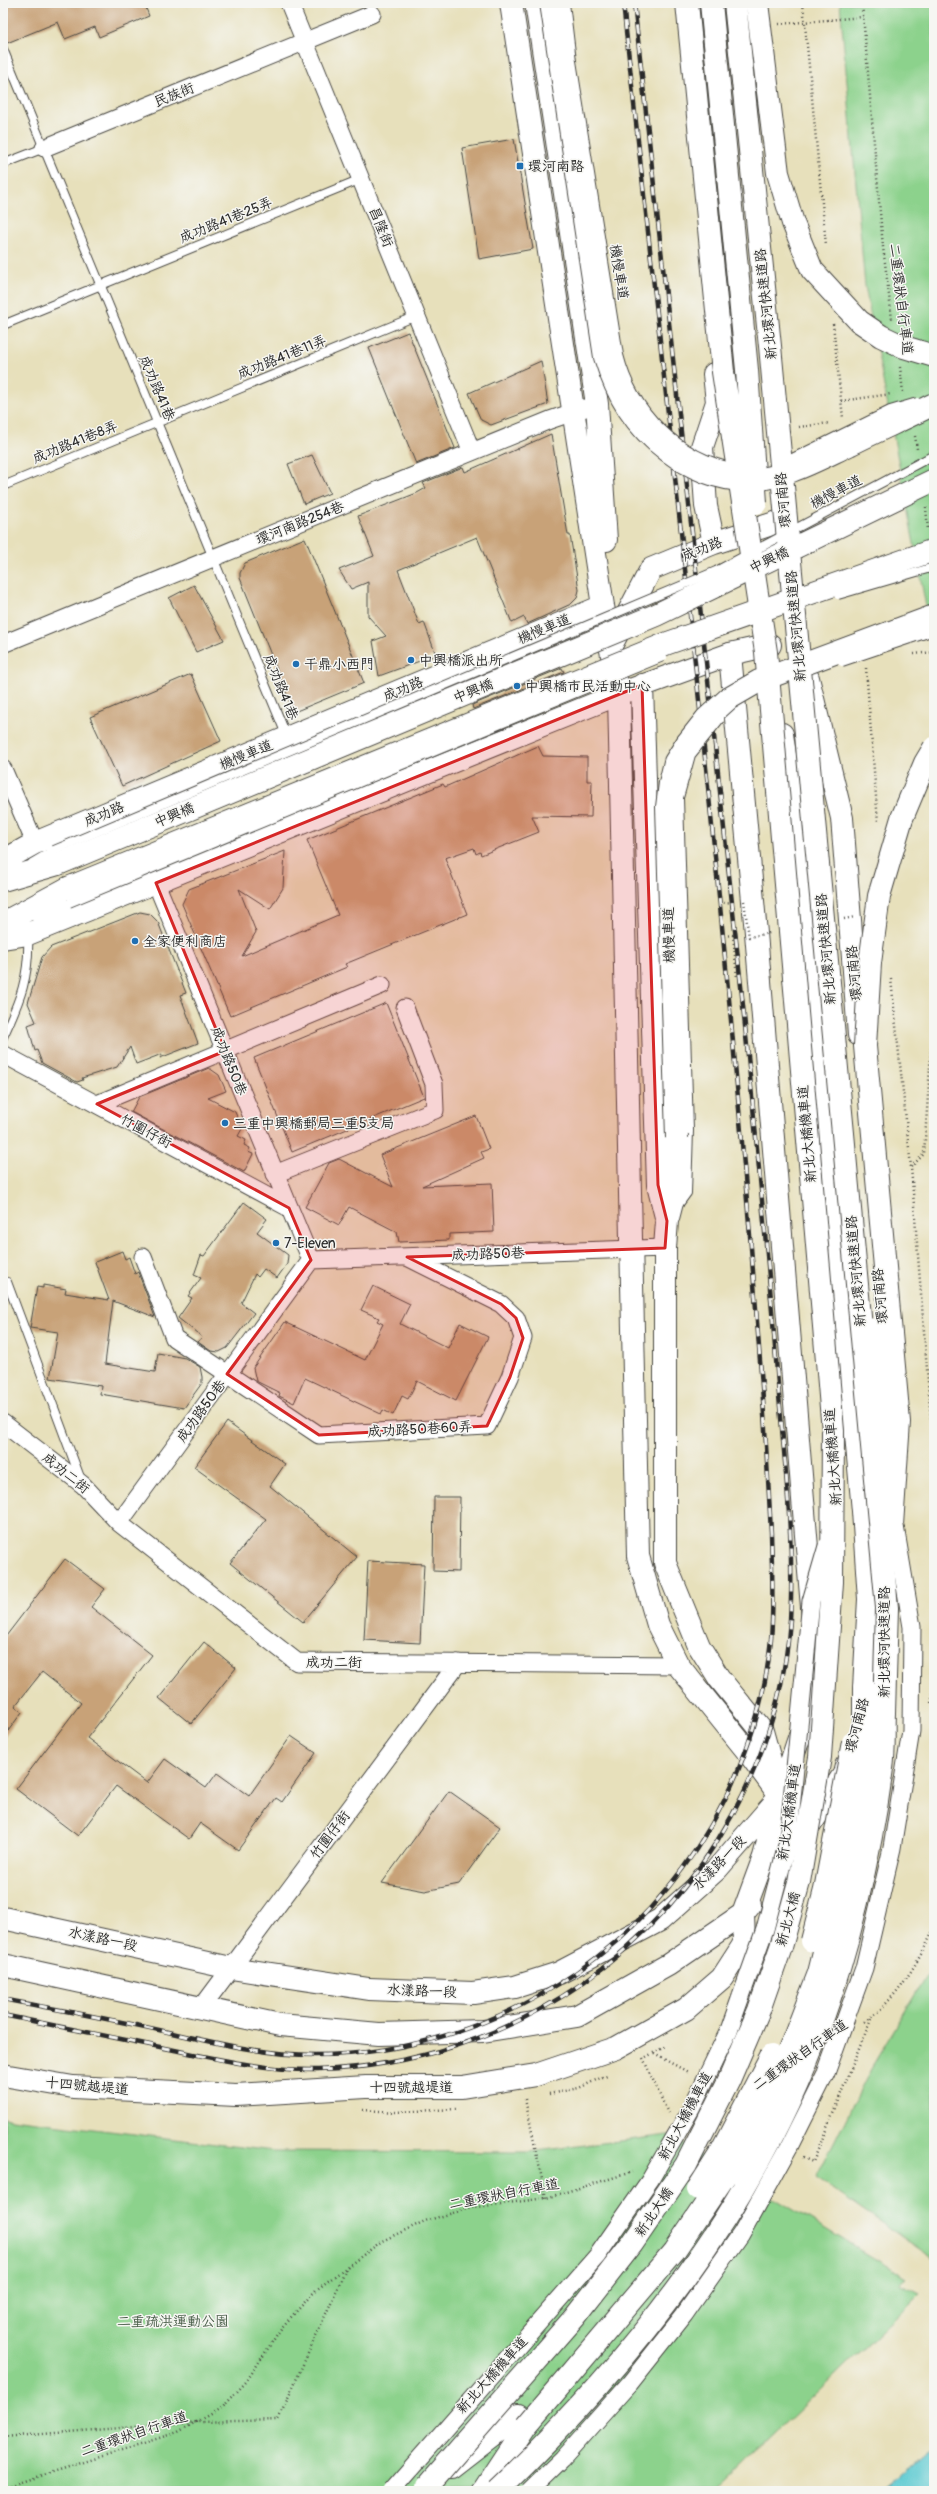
<svg xmlns="http://www.w3.org/2000/svg" width="937" height="2494" font-family="Pangolin,'LXGW WenKai TC',sans-serif">
<style>
.green{fill:#8cd28c;stroke:#5c7e5c}
.water{fill:#5ccad1;stroke:#447a7e}
.building{fill:#c8a278}
.lines{fill:none;stroke-linecap:round;stroke-linejoin:round}
.lane-casing{stroke:#474641;stroke-width:10}
.street-casing{stroke:#474641;stroke-width:19}
.secondary-casing{stroke:#474641;stroke-width:24}
.highway-casing{stroke:#474641;stroke-width:24}
.path{stroke:#474641;stroke-width:2.5;stroke-dasharray:1 3;stroke-linecap:butt}
.lane{stroke:#fff;stroke-width:8}
.street{stroke:#fff;stroke-width:17}
.secondary{stroke:#fff;stroke-width:22}
.highway{stroke:#fff;stroke-width:22}
.rail-casing{stroke:#2b2b2b;stroke-width:4.5}
.rail{stroke:#f6f6f2;stroke-width:3;stroke-dasharray:9;stroke-linecap:butt}
.lane-bridge-casing{stroke:#474641;stroke-width:10;stroke-linecap:butt}
.street-bridge-casing{stroke:#474641;stroke-width:19;stroke-linecap:butt}
.secondary-bridge-casing{stroke:#474641;stroke-width:24;stroke-linecap:butt}
.highway-bridge-casing{stroke:#474641;stroke-width:24;stroke-linecap:butt}
.path-bridge{stroke:#474641;stroke-width:2.5;stroke-dasharray:1 3;stroke-linecap:butt}
.lane-bridge{stroke:#fff;stroke-width:8}
.street-bridge{stroke:#fff;stroke-width:17}
.secondary-bridge{stroke:#fff;stroke-width:22}
.highway-bridge{stroke:#fff;stroke-width:22}
.marked{fill:#d62828;fill-opacity:0.2;stroke:#d62828;stroke-width:3;stroke-linejoin:round}
.poi-dot{fill:#1f6fb2;stroke:#f6f6f2;stroke-width:1.5}
.labels{text-anchor:middle;dominant-baseline:central;stroke-width:3;stroke-linejoin:round;paint-order:stroke}
.street-label{font-size:14px;fill:#2b2b2b;stroke:#f6f6f2}
.poi-label{font-size:14px;fill:#2b2b2b;stroke:#f6f6f2;text-anchor:start}
.park-label{font-size:14px;fill:#485d48;stroke:#f6f6f2}
</style>
<rect width="100%" height="100%" fill="#f6f6f2"/>
<filter id="ink" filterUnits="userSpaceOnUse"><feTurbulence type="fractalNoise" baseFrequency=".025" numOctaves="2"/><feDisplacementMap in="SourceGraphic" scale="8" xChannelSelector="R" yChannelSelector="G"/><feConvolveMatrix kernelMatrix="1 2 1 2 8 2 1 2 1" color-interpolation-filters="sRGB"/></filter>
<filter id="wash" filterUnits="userSpaceOnUse"><feTurbulence type="fractalNoise" baseFrequency=".012" numOctaves="4" result="noise"/><feDisplacementMap in="SourceGraphic" scale="16" xChannelSelector="R" yChannelSelector="G"/><feGaussianBlur stdDeviation="0.9" result="paint"/><feColorMatrix in="noise" values="0 0 0 0 0 0 0 0 0 0 0 0 0 0 0 0 0 1.4 0 .05"/><feComposite in="paint" operator="in"/></filter>
<g filter="url(#wash)">
<rect width="100%" height="100%" fill="#e7e0bb"/>
<path class="green" d="M840 3H934V649L865 286Z
M934 1963V2259L816 2178 871 2068Z
M3 2118 273 2151 528 2152 669 2135 907 2278 900 2283 920 2293 716 2491H3Z"/>
<path class="water" d="M934 2442V2491H876Z"/>
<g id="blocks">
<path class="building" d="M13 3H144L149 16 99 37 95 27 65 39 58 22 7 43 3 34V7Z
M514 139 533 249 479 259 462 148Z
M408 332 455 448 416 464 369 348Z
M541 361 548 404 491 425 481 420 469 393Z
M551 434 568 535H570L579 590 577 598 571 604 527 624 524 617 512 623 477 537 398 570 419 624 424 622 436 655 379 676 373 641 386 636 368 616V582L351 589 339 570 374 556 358 516 417 493 426 488 423 483 463 467 465 472Z
M312 455 330 493 304 504 288 464Z
M305 538 364 683 294 712 240 578V573L245 563Z
M194 585 224 640 196 652 169 598Z
M562 668 564 672 473 709 472 705Z
M191 674 221 741 122 786 90 717Z
M538 746 543 756 587 757V781H592L591 817 532 816 539 832 481 855 480 852 476 854 474 848 445 858 467 914 345 964 347 967 230 1016 182 904 189 889 285 851 283 888 270 909 239 889 256 932 242 956 338 915 307 840 443 784 445 787Z
M140 912 150 914 158 922 186 993 180 995 198 1043 160 1058 162 1054 136 1064 130 1047 117 1067 82 1078 83 1080 77 1082 42 1063 37 1050 35 1051 28 1025 36 1022 28 1003 42 957 51 947Z
M386 1003 424 1097 292 1152 254 1058Z
M209 1068 219 1075 226 1091 208 1098 235 1112 242 1129 238 1136 246 1140 244 1145 250 1148 248 1152 253 1154 244 1172 131 1112 139 1097Z
M476 1116 489 1149 481 1152 484 1158 422 1186 492 1183 494 1232 449 1234V1240L399 1242 397 1232 349 1207 339 1225 305 1207 329 1163 339 1159 393 1187 380 1155Z
M244 1202 267 1219 257 1232 288 1255 287 1264 277 1278 264 1269 258 1277 255 1274 241 1303 254 1313 227 1348 219 1352 211 1351 198 1342 202 1337 178 1318 192 1298 188 1296 201 1278 194 1275 201 1255 204 1256Z
M122 1251 125 1259 129 1257 135 1274 138 1272 155 1317 113 1301 105 1364 155 1372 158 1353 185 1358 200 1367 202 1377V1383L184 1408 100 1394 101 1386 50 1378 58 1332 30 1328 37 1287 43 1288V1285L66 1289 65 1293 109 1300 95 1262Z
M373 1286 410 1304 400 1324 448 1348 460 1323 488 1337 456 1401 417 1381 408 1399 402 1396 393 1415 383 1410 381 1414 305 1378 294 1403 279 1396 280 1393 256 1381 253 1368 285 1322 365 1360 383 1324 377 1321 379 1318 361 1310Z
M227 1422 285 1464 270 1486 357 1557 303 1622 230 1563 266 1519 194 1467Z
M434 1497H460L459 1572 433 1571Z
M65 1559 105 1589 91 1607 152 1655 87 1738 147 1783 165 1759 206 1788 217 1773 249 1796 291 1736 316 1753 282 1802 276 1798 238 1850 200 1823 189 1839 116 1786 78 1836 16 1789 81 1703 42 1672 15 1706 22 1712 3 1738V1640Z
M368 1561 424 1564 420 1643 364 1640Z
M204 1642 236 1668 191 1724 159 1698Z
M449 1791 500 1827 459 1884 425 1891 382 1883Z"/>
</g>
</g>
<g filter="url(#ink)">
<use href="#blocks" fill-opacity="0" stroke="#474641" stroke-width="1"/>
<g class="lines">
<defs>
<path id="lane" d="M3 49 287 737
M3 164 44 148
M3 325 361 179
M3 486 416 316
M32 863 54 850
M35 917 69 903
M3 1037C20 1000 30 977 28 935
M679 1204 687 1193 689 1130
M7 1282 81 1480"/>
<path id="street" d="M289 3 472 452
M44 148 372 14
M3 644 550 420 597 404
M3 769 35 843
M156 883 311 1260
M3 1054 289 1208
M97 1104 382 985
M275 1174 435 1110 434 1084 405 1008
M143 1257 174 1338 319 1435 487 1426 510 1377 523 1338 516 1318 501 1304 407 1257
M311 1260 665 1248
M3 1423 83 1485 119 1523 297 1662 678 1665
M119 1523 311 1260
M202 2007 458 1663"/>
<path id="secondary" d="M511 3 603 606 619 694 638 1556 658 1625 678 1665 748 1752 780 1796
M536 3 597 404 606 540
M714 543 706 506 702 447 717 402 714 374
M613 642 651 569 714 543 784 520
M808 678 842 818 859 1035
M642 685 658 1185 667 1221 665 1248V1563L699 1646 719 1678 762 1731 776 1782
M3 861 35 843 603 606
M3 880 58 864
M3 923 68 888
M3 938 28 934 619 694 730 654 756 933 818 1680 780 1796 764 1857 743 1914 744 1944 722 1978 686 2009 616 2048 536 2075 462 2087H366L236 2095 73 2087 3 2075
M668 1218 676 1187 677 1138
M807 1830 844 1774 846 1766
M3 1918 231 1968 369 1989 473 1993 515 1987 559 1973 660 1920 717 1869 777 1800
M3 1965 280 2025 379 2034 483 2031 577 2016 668 1965 743 1914 750 1905"/>
<path id="highway" d="M730 654 770 645
M782 734 807 906 863 1511 869 1599 864 1688
M451 2467 518 2415
M483 2491 526 2426"/>
</defs>
<use href="#lane" class="lane-casing"/>
<use href="#street" class="street-casing"/>
<use href="#secondary" class="secondary-casing"/>
<use href="#highway" class="highway-casing"/>
<path class="path" d="M803 3 826 245
M862 3 883 247 892 319
M779 24 863 17
M833 324 843 418
M900 367 903 392
M841 401 891 394
M799 427 829 423
M915 436 917 449
M926 507 928 530
M933 581 934 595
M914 654 934 652
M866 668 878 822
M733 935 737 978
M733 935 723 936 719 903 734 902
M891 979 911 1167 934 1458
M911 1167 924 1154 934 1007
M931 1703 934 1691
M865 2022C896 2000 918 1963 934 1929
M654 2054 688 2072
M646 2057 666 2046
M643 2058 668 2113
M549 2094 579 2088 609 2074
M525 2099 546 2198
M363 2110 394 2112 456 2109
M803 2158 813 2162 872 2017
M3 2437 199 2422 278 2420 348 2265
M3 2488 178 2432 223 2407 246 2382 282 2327 316 2290 382 2241 425 2221 470 2208 546 2198 632 2172"/>
<use href="#lane" class="lane"/>
<use href="#street" class="street"/>
<use href="#secondary" class="secondary"/>
<use href="#highway" class="highway"/>
<defs>
<path id="rail" d="M3 1999C59 2010 116 2020 172 2033 220 2044 266 2055 315 2055 409 2055 500 2025 577 1972 686 1896 758 1772 771 1639 774 1604 772 1569 771 1533 768 1476 765 1419 760 1361 752 1251 742 1141 732 1031 700 688 660 346 623 3
M3 2015C55 2026 108 2036 160 2047 213 2058 264 2071 318 2070 412 2067 505 2037 581 1984 707 1896 787 1752 791 1599 793 1524 783 1447 777 1372 767 1243 754 1115 741 986 706 658 670 331 634 3"/>
</defs>
<use href="#rail" class="rail-casing"/>
<use href="#rail" class="rail"/>
<defs>
<path id="lane-bridge" d="M565 3 572 61 619 355C633 411 678 457 736 468
M782 463 890 410 917 402
M838 595 934 567
M842 662 934 631
M54 850 716 571 934 455
M69 903 663 657
M689 1130 679 798 691 755 720 719"/>
<path id="street-bridge" d="M872 1327 888 1478
M391 2491 597 2256 650 2180 691 2109 729 2030 765 1929 788 1841 811 1601 827 1546
M529 2491 562 2459 630 2383 684 2315 741 2234 789 2147 826 2073 864 1968 892 1848 911 1731 912 1627 895 1526"/>
<path id="secondary-bridge" d="M551 3 605 357C617 396 635 426 668 451 689 467 718 480 746 480 782 480 817 460 849 445 877 431 906 418 934 404
M58 864 656 615 934 480
M68 888 668 643 934 550
M677 1138 667 807 670 783 675 762 687 743 706 719 728 699 759 681 934 616"/>
<path id="highway-bridge" d="M711 3 747 370 756 503
M757 3 778 173 793 223 812 270 859 321 881 336 904 347 934 356
M891 1540 899 1422 865 1046 870 963 879 896 902 818 925 763 934 748
M812 1941 825 1890 853 1742
M698 2189 719 2156 771 2056
M526 2426 674 2251 735 2161 784 2064 819 1973 854 1832 864 1764V1688
M428 2485 575 2317 632 2244 686 2165 729 2080 759 2010 781 1947 799 1882 820 1757 832 1582 833 1431 766 652 723 372 687 3
M497 2491C633 2360 756 2206 820 2026 850 1943 870 1856 882 1768 885 1750 883 1731 884 1713 885 1678 886 1643 887 1608L770 346 735 3"/>
</defs>
<use href="#lane-bridge" class="lane-bridge-casing"/>
<use href="#street-bridge" class="street-bridge-casing"/>
<use href="#secondary-bridge" class="secondary-bridge-casing"/>
<use href="#highway-bridge" class="highway-bridge-casing"/>
<path class="path-bridge" d="M744 901 749 937 770 933
M844 919 855 917"/>
<use href="#lane-bridge" class="lane-bridge"/>
<use href="#street-bridge" class="street-bridge"/>
<use href="#secondary-bridge" class="secondary-bridge"/>
<use href="#highway-bridge" class="highway-bridge"/>
</g>
</g>
<path class="marked" d="M642 685 658 1185 667 1221 665 1248 407 1257 501 1304 516 1318 523 1338 510 1377 487 1426 319 1435 227 1374 311 1260 289 1208 97 1104 225 1051 156 883Z"/>
<g class="poi-dot">
<rect x="516" y="162" width="8" height="8" rx="2"/>
<circle cx="411" cy="660" r="4"/>
<circle cx="296" cy="664" r="4"/>
<circle cx="517" cy="686" r="4"/>
<circle cx="135" cy="941" r="4"/>
<circle cx="225" cy="1123" r="4"/>
<circle cx="276" cy="1243" r="4"/>
</g>
<g class="labels">
<g class="street-label">
<text transform="translate(174 95) rotate(-22)">民族街</text>
<text transform="translate(226 220) rotate(-22)">成功路41巷25弄</text>
<text transform="translate(381 227) rotate(68)">昌隆街</text>
<text transform="translate(619 272) rotate(81)">機慢車道</text>
<text transform="translate(901 299) rotate(83)">二重環狀自行車道</text>
<text transform="translate(766 304) rotate(-96)">新北環河快速道路</text>
<text transform="translate(282 357) rotate(-22)">成功路41巷11弄</text>
<text transform="translate(157 388) rotate(67)">成功路41巷</text>
<text transform="translate(75 442) rotate(-22)">成功路41巷8弄</text>
<text transform="translate(836 492) rotate(-28)">機慢車道</text>
<text transform="translate(783 500) rotate(-95)">環河南路</text>
<text transform="translate(300 523) rotate(-22)">環河南路254巷</text>
<text transform="translate(702 549) rotate(-22)">成功路</text>
<text transform="translate(769 560) rotate(-26)">中興橋</text>
<text transform="translate(796 626) rotate(-95)">新北環河快速道路</text>
<text transform="translate(544 629) rotate(-23)">機慢車道</text>
<text transform="translate(281 687) rotate(68)">成功路41巷</text>
<text transform="translate(403 689) rotate(-23)">成功路</text>
<text transform="translate(473 691) rotate(-22)">中興橋</text>
<text transform="translate(246 755) rotate(-23)">機慢車道</text>
<text transform="translate(104 814) rotate(-23)">成功路</text>
<text transform="translate(174 815) rotate(-23)">中興橋</text>
<text transform="translate(669 935) rotate(-91)">機慢車道</text>
<text transform="translate(826 949) rotate(-95)">新北環河快速道路</text>
<text transform="translate(854 973) rotate(-95)">環河南路</text>
<text transform="translate(229 1061) rotate(68)">成功路50巷</text>
<text transform="translate(146 1131) rotate(28)">竹圍仔街</text>
<text transform="translate(807 1134) rotate(-95)">新北大橋機車道</text>
<text transform="translate(488 1254) rotate(-2)">成功路50巷</text>
<text transform="translate(856 1271) rotate(-95)">新北環河快速道路</text>
<text transform="translate(880 1296) rotate(-95)">環河南路</text>
<text transform="translate(201 1411) rotate(-54)">成功路50巷</text>
<text transform="translate(420 1429) rotate(-3)">成功路50巷60弄</text>
<text transform="translate(833 1457) rotate(-94)">新北大橋機車道</text>
<text transform="translate(66 1473) rotate(39)">成功二街</text>
<text transform="translate(884 1642) rotate(-90)">新北環河快速道路</text>
<text x="334" y="1662">成功二街</text>
<text transform="translate(857 1725) rotate(-75)">環河南路</text>
<text transform="translate(789 1812) rotate(-82)">新北大橋機車道</text>
<text transform="translate(330 1835) rotate(-53)">竹圍仔街</text>
<text transform="translate(719 1863) rotate(-46)">水漾路一段</text>
<text transform="translate(788 1919) rotate(-75)">新北大橋</text>
<text transform="translate(103 1939) rotate(12)">水漾路一段</text>
<text transform="translate(422 1991) rotate(2)">水漾路一段</text>
<text transform="translate(800 2055) rotate(-35)">二重環狀自行車道</text>
<text transform="translate(87 2086) rotate(5)">十四號越堤道</text>
<text x="411" y="2087">十四號越堤道</text>
<text transform="translate(685 2116) rotate(-62)">新北大橋機車道</text>
<text transform="translate(504 2194) rotate(-11)">二重環狀自行車道</text>
<text transform="translate(654 2212) rotate(-56)">新北大橋</text>
<text transform="translate(492 2375) rotate(-48)">新北大橋機車道</text>
<text transform="translate(134 2434) rotate(-19)">二重環狀自行車道</text>
</g>
<g class="poi-label">
<text x="528" y="166">環河南路</text>
<text x="419" y="660">中興橋派出所</text>
<text x="304" y="664">干鼎小西門</text>
<text x="525" y="686">中興橋市民活動中心</text>
<text x="143" y="941">全家便利商店</text>
<text x="233" y="1123">三重中興橋郵局三重5支局</text>
<text x="284" y="1243">7-Eleven</text>
</g>
<g class="park-label">
<text x="173" y="2321">二重疏洪運動公園</text>
</g>
</g>
<rect width="937" height="2494" fill="none" stroke="#f6f6f2" stroke-width="16"/>
</svg>
